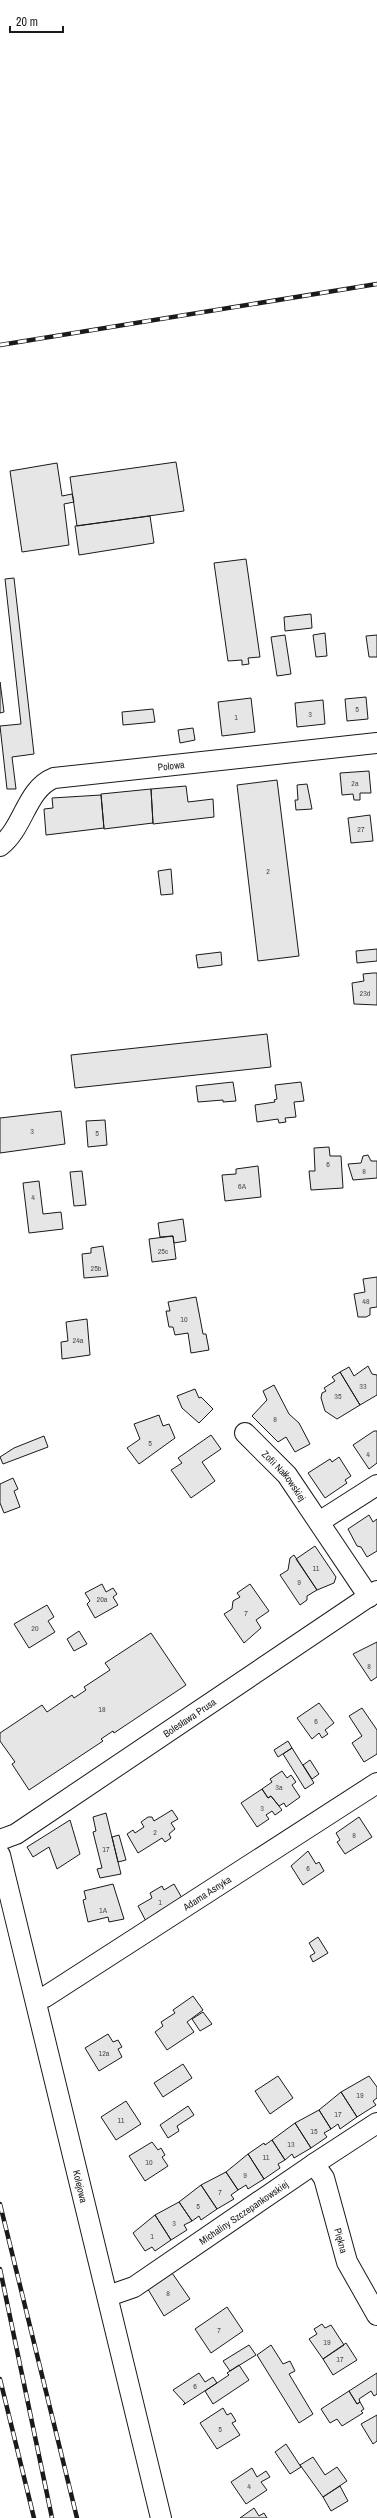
<svg xmlns="http://www.w3.org/2000/svg" width="377" height="2518" font-family="'Archivo Narrow',sans-serif">
<style>
.building{fill:#e6e6e6;stroke:#1a1a1a}
.lines{fill:none;stroke-linecap:round;stroke-linejoin:round}
.minor-casing{stroke:#1a1a1a;stroke-width:22}
.minor{stroke:#fff;stroke-width:20}
.rail-casing{stroke:#1a1a1a;stroke-width:4.5}
.rail{stroke:#fff;stroke-width:3;stroke-dasharray:9;stroke-linecap:butt}
.labels{text-anchor:middle;dominant-baseline:central;stroke-width:3;stroke-linejoin:round;paint-order:stroke}
.number-label{font-size:8px;fill:#4d4d4d}
.street-label{font-size:10px;fill:#1a1a1a;stroke:#fff}
</style>
<rect width="100%" height="100%" fill="#fff"/>
<path class="building" d="M176 462 184 511 77 526 70 477Z
M57 463 62 496 72 494 74 502 64 504 69 545 22 552 10 471Z
M150 516 154 543 79 555 75 526Z
M246 559 260 657 248 658 249 664 242 665V660L228 661 214 563Z
M14 578 34 754 12 757 16 789H7L0 726 21 724 5 579Z
M311 614 312 628 285 631 284 617Z
M325 633 327 656 316 657 313 635Z
M285 635 291 674 277 676 271 637Z
M377 635V657H369L366 636Z
M0 682 4 712 0 713Z
M366 697 368 719 347 721 345 699Z
M251 698 255 732 222 736 218 702Z
M323 700 325 724 297 727 295 703Z
M153 709 155 722 123 725 122 712Z
M193 728 195 740 180 743 178 730Z
M369 771 371 793H360V800H354L353 794 342 795 340 773Z
M277 780 299 956 258 961 237 785Z
M307 784 312 809 296 810 295 800H298L297 785Z
M186 786 188 802 213 799 214 817 153 824 151 789Z
M151 789 153 823 104 829 101 794Z
M101 795 104 828 46 835 44 809 53 808 52 798Z
M370 815 373 841 351 843 348 818Z
M171 869 173 894 161 895 158 871Z
M377 949V961L357 963 356 951Z
M221 952 222 965 198 968 196 955Z
M373 973H377V1005L354 1004 352 983 364 981 363 974Z
M267 1034 271 1067 75 1088 71 1055Z
M233 1082 236 1101 223 1102V1100L198 1102 196 1086Z
M301 1082 304 1101 294 1102 296 1117 285 1118 286 1122 279 1123 278 1119 257 1122 255 1105 275 1102 274 1100 277 1099 275 1085Z
M61 1111 65 1144 0 1153V1118Z
M105 1120 107 1145 88 1147 86 1121Z
M329 1147 330 1156H341L343 1188 311 1190 309 1171H315L314 1148Z
M368 1155 371 1161H377V1178L353 1180 348 1164 361 1163 363 1156Z
M258 1166 261 1197 225 1201 222 1175 236 1174V1169Z
M82 1171 86 1205 74 1206 70 1172Z
M39 1181 43 1214 61 1212 63 1229 29 1233 23 1183Z
M183 1219 186 1241 174 1243 173 1236 160 1237 158 1223Z
M173 1236 176 1259 152 1262 149 1239Z
M103 1246 108 1276 84 1278 82 1254 91 1253V1248Z
M377 1277V1307L370 1308V1315L366 1317H358L354 1294 365 1292 363 1279Z
M196 1297 203 1334H206L209 1350 191 1353 188 1333 175 1335 173 1327H169L166 1311H170L168 1302Z
M87 1319 90 1355 62 1359 61 1342 68 1341 66 1322Z
M368 1366 372 1374 377 1375V1395L360 1405 340 1372 349 1367 354 1376Z
M340 1372 360 1405 337 1419 325 1411 321 1398 322 1393 326 1391 324 1388 335 1381 332 1377Z
M274 1385 289 1414 299 1423 310 1444 295 1452 286 1437 278 1442 252 1416 267 1400 263 1391Z
M195 1389 199 1398 201 1397 213 1409 199 1423 182 1408 177 1396Z
M159 1415 163 1426 169 1424 175 1438 139 1464 127 1448 140 1439 134 1424Z
M374 1431H377V1463L369 1469 353 1445Z
M211 1435 221 1449 202 1462 215 1481 191 1498 171 1470 182 1463 178 1458Z
M44 1436 48 1447 3 1464 0 1457 14 1448Z
M339 1457 351 1476 345 1480 347 1483 325 1498 308 1473 330 1459 332 1462Z
M13 1478 18 1489 14 1491 20 1507 4 1513 0 1503V1484Z
M369 1515 373 1522 377 1519V1551L367 1557 361 1547 357 1546 348 1529Z
M315 1546 336 1577 334 1583 317 1590 296 1559Z
M294 1555 317 1590 307 1596V1600L300 1605 280 1575 288 1570 290 1558Z
M102 1584 106 1592 113 1588 117 1594 113 1597 118 1605 95 1618 87 1604 90 1601 85 1593Z
M250 1584 269 1611 256 1620 261 1628 244 1643 224 1614 232 1609 233 1601 240 1597 237 1593Z
M47 1605 54 1617 48 1621 55 1632 29 1648 14 1624Z
M79 1631 87 1644 74 1651 67 1639Z
M151 1633 186 1685 114 1733 113 1731 101 1739 103 1741 29 1790 12 1764 15 1762 0 1741V1733L42 1705 47 1712 72 1695 74 1698 86 1690 84 1687 110 1670 105 1663Z
M377 1642V1677L371 1681 353 1654Z
M319 1703 334 1723 325 1730 328 1734 322 1738 319 1733 312 1739 297 1718Z
M362 1708 377 1730V1754L364 1762 352 1743 362 1736 349 1716Z
M288 1741 292 1748 278 1757 274 1750Z
M292 1748 314 1783 305 1789 283 1754Z
M310 1760 319 1774 312 1779 303 1765Z
M282 1771 287 1778 291 1775 296 1782 292 1785 300 1797 286 1807 284 1803 279 1806 271 1796 268 1798 262 1789 272 1782 270 1779Z
M262 1789 268 1798 271 1796 282 1810 275 1815 272 1811 266 1815 269 1819 257 1827 241 1803Z
M172 1810 178 1819 171 1823 175 1829 169 1834 171 1838 165 1842 162 1838 138 1853 127 1834 133 1830 135 1833 144 1827 141 1822 148 1817H152L154 1821Z
M106 1813 121 1874 100 1878 97 1869 102 1868 93 1832 96 1831 93 1817Z
M359 1817 372 1837 345 1854 337 1842 340 1840 336 1833Z
M70 1820 80 1854 57 1869 49 1847 33 1857 27 1847Z
M119 1835 126 1860 118 1862 112 1837Z
M308 1851 316 1864 319 1862 324 1871 303 1885 291 1866Z
M113 1884 124 1919 109 1922 108 1917 88 1922 83 1900 86 1899 84 1891Z
M174 1884 182 1898 156 1913 159 1918 148 1925 138 1906 152 1898 150 1893 162 1886 164 1890Z
M318 1937 328 1953 313 1962 310 1956 315 1953 309 1943Z
M193 1996 203 2010 187 2022 194 2032 167 2050 155 2032 163 2026 161 2022 175 2013 173 2010Z
M203 2012 212 2024 200 2031 192 2019Z
M108 2034 113 2042 118 2040 122 2047 118 2049 122 2057 99 2071 85 2048Z
M183 2064 192 2078 163 2097 154 2083Z
M278 2076 293 2098 270 2114 255 2091Z
M369 2076 377 2087V2098L373 2101 376 2105 357 2117 341 2092Z
M341 2092 357 2117 340 2129 338 2124 331 2129 319 2110Z
M126 2101 141 2124 116 2140 101 2117Z
M188 2106 194 2115 177 2126 179 2131 168 2138 160 2125Z
M319 2110 331 2129 324 2133 327 2137 311 2148 295 2123Z
M295 2123 311 2148 294 2158 292 2154 285 2160 272 2140Z
M272 2140 285 2160 278 2164 280 2168 264 2179 248 2154 264 2143 265 2145Z
M152 2142 158 2150 161 2148 165 2155 162 2157 168 2166 145 2181 129 2156Z
M248 2154 264 2179 248 2189 246 2185 238 2190 226 2172Z
M226 2172 238 2190 231 2195 234 2199 217 2209 201 2185Z
M201 2185 217 2209 201 2220 199 2216 192 2221 179 2202Z
M179 2202 192 2221 184 2225 187 2230 171 2240 155 2215Z
M155 2215 171 2240 155 2251 152 2247 145 2251 133 2233Z
M170 2270 190 2299 164 2316 146 2286Z
M227 2307 243 2331 211 2353 195 2329Z
M322 2324 325 2328 331 2325 344 2345 323 2359 309 2339 317 2334 314 2329Z
M346 2343 357 2360 333 2375 323 2359Z
M249 2345 256 2355 230 2371 223 2361Z
M271 2345 283 2364 290 2361 295 2371 289 2374 313 2414 299 2423 257 2355Z
M239 2365 249 2380 213 2404 205 2391 229 2375 227 2373Z
M199 2373 205 2382 213 2377 217 2383 183 2405 185 2403 173 2390Z
M377 2373V2394L374 2396 371 2391 359 2399 360 2402 357 2404 349 2391Z
M349 2391 357 2404 360 2402 364 2409 361 2411 363 2413 342 2426 337 2419 330 2423 321 2409Z
M223 2408 227 2415 231 2413 236 2421 232 2423 240 2435 217 2449 200 2423Z
M377 2415V2441L373 2444 361 2424Z
M286 2444 301 2467 290 2474 275 2452Z
M313 2457 325 2475 337 2467 347 2481 323 2497 300 2465Z
M252 2468 257 2477 266 2471 270 2477 261 2482 267 2490 246 2504 231 2482Z
M340 2486 348 2501 331 2511 323 2497Z
M254 2508 259 2516 264 2513 267 2518H240Z"/>
<g class="lines">
<defs>
<g id="minor">
<path id="s1" d="M0 846C24 828 26 789 54 778L377 743"/>
<path id="s2" d="M245 1433 287 1475 369 1597"/>
<path d="M319 1522 377 1485"/>
<path id="s3" d="M0 1840 16 1834 377 1591"/>
<path id="s4" d="M0 1855 161 2518"/>
<path id="s5" d="M36 2000 45 1997 377 1783"/>
<path id="s6" d="M314 2164 324 2178 347 2262 377 2315"/>
<path id="s7" d="M108 2296 134 2287 314 2164 377 2123"/>
</g>
</defs>
<use href="#minor" class="minor-casing"/>
<use href="#minor" class="minor"/>
<defs>
<path id="rail" d="M0 345 377 284
M0 2204 77 2518
M0 2269 52 2518
M0 2379 34 2518"/>
</defs>
<use href="#rail" class="rail-casing"/>
<use href="#rail" class="rail"/>
</g>
<g class="labels">
<g class="number-label">
<text x="357" y="709">5</text>
<text x="310" y="714">3</text>
<text x="236" y="717">1</text>
<text x="355" y="783">2a</text>
<text x="361" y="829">27</text>
<text x="268" y="871">2</text>
<text x="365" y="993">23d</text>
<text x="32" y="1131">3</text>
<text x="97" y="1133">5</text>
<text x="328" y="1164">6</text>
<text x="364" y="1171">8</text>
<text x="242" y="1186">6A</text>
<text x="33" y="1197">4</text>
<text x="163" y="1251">25c</text>
<text x="96" y="1268">25b</text>
<text x="366" y="1301">48</text>
<text x="184" y="1319">10</text>
<text x="78" y="1340">24a</text>
<text x="363" y="1386">33</text>
<text x="338" y="1396">35</text>
<text x="275" y="1419">8</text>
<text x="150" y="1443">5</text>
<text x="368" y="1454">4</text>
<text x="316" y="1568">11</text>
<text x="299" y="1582">9</text>
<text x="102" y="1599">20a</text>
<text x="246" y="1613">7</text>
<text x="35" y="1628">20</text>
<text x="369" y="1666">8</text>
<text x="102" y="1709">18</text>
<text x="316" y="1721">6</text>
<text x="279" y="1787">3a</text>
<text x="262" y="1808">3</text>
<text x="155" y="1832">2</text>
<text x="354" y="1835">8</text>
<text x="106" y="1849">17</text>
<text x="308" y="1868">6</text>
<text x="160" y="1902">1</text>
<text x="103" y="1910">1A</text>
<text x="104" y="2053">12a</text>
<text x="360" y="2095">19</text>
<text x="338" y="2114">17</text>
<text x="121" y="2120">11</text>
<text x="314" y="2131">15</text>
<text x="291" y="2144">13</text>
<text x="266" y="2157">11</text>
<text x="149" y="2162">10</text>
<text x="245" y="2175">9</text>
<text x="220" y="2192">7</text>
<text x="198" y="2206">5</text>
<text x="174" y="2223">3</text>
<text x="152" y="2236">1</text>
<text x="168" y="2293">8</text>
<text x="219" y="2330">7</text>
<text x="327" y="2342">19</text>
<text x="340" y="2359">17</text>
<text x="195" y="2386">6</text>
<text x="220" y="2429">5</text>
<text x="249" y="2486">4</text>
</g>
<g class="street-label">
<text stroke="none"><textPath href="#s1" startOffset="206">Polowa</textPath></text>
<text stroke="none"><textPath href="#s2" startOffset="58">Zofii Nałkowskiej</textPath></text>
<text stroke="none"><textPath href="#s3" startOffset="226">Bolesława Prusa</textPath></text>
<text stroke="none"><textPath href="#s5" startOffset="202">Adama Asnyka</textPath></text>
<text stroke="none"><textPath href="#s4" startOffset="341">Kolejowa</textPath></text>
<text stroke="none"><textPath href="#s7" startOffset="160">Michaliny Szczepankowskiej</textPath></text>
<text stroke="none"><textPath href="#s6" startOffset="82">Piękna</textPath></text>
</g>
</g>
<path d="M10 26v6h53v-6" fill="none" stroke="#1a1a1a" stroke-width="2"/>
<text x="16" y="26" font-size="12" fill="#1a1a1a" stroke="#ffffff" stroke-width="3" paint-order="stroke">20 m</text>
</svg>
